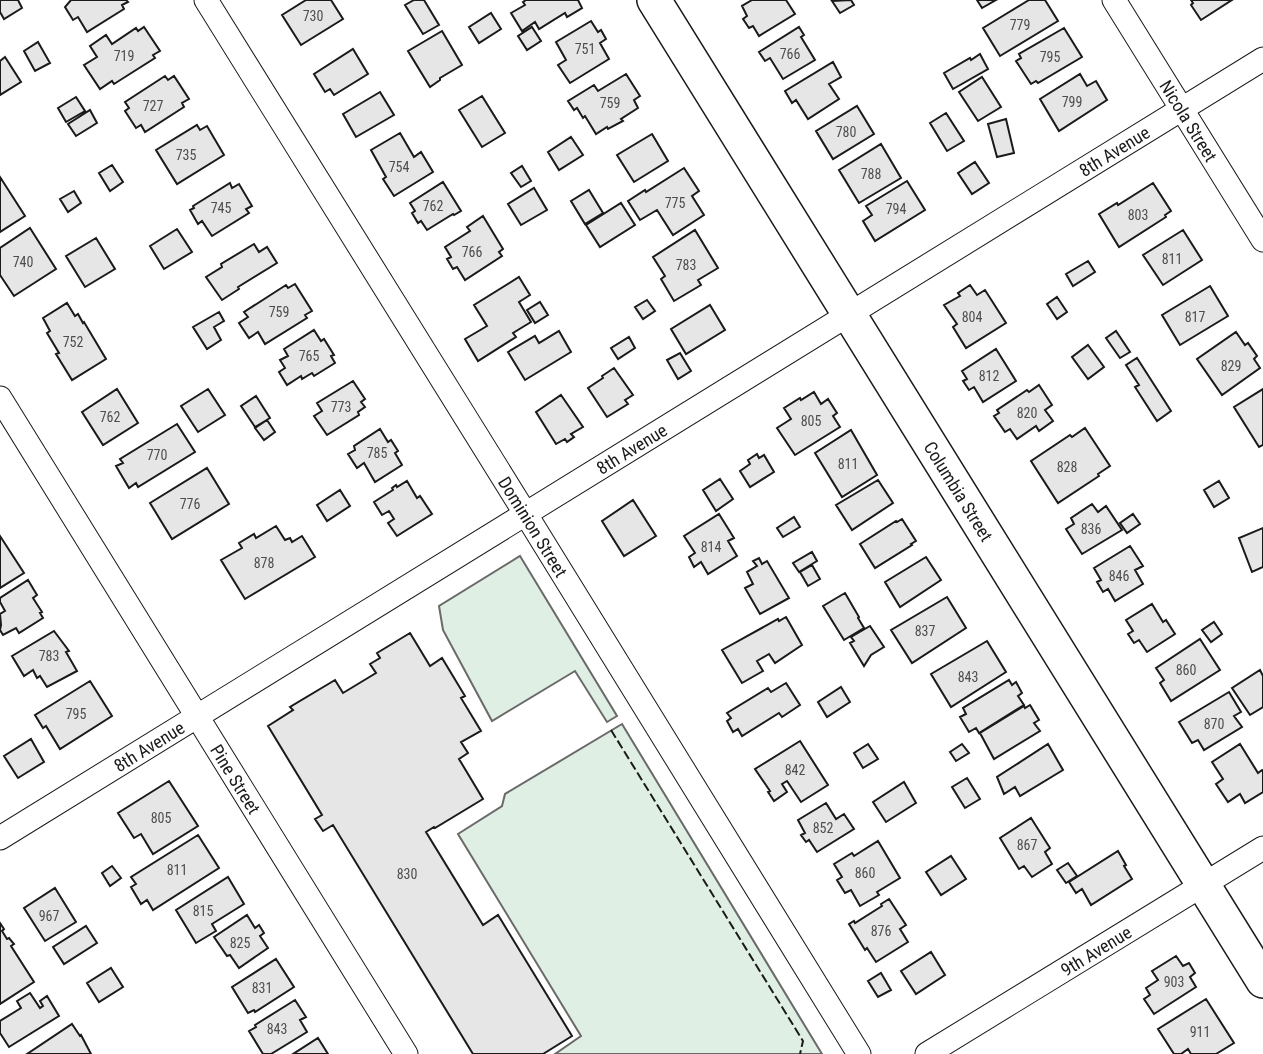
<svg xmlns="http://www.w3.org/2000/svg" width="1263" height="1054" font-family="'Roboto Condensed',sans-serif">
<style>
.green{fill:#e0efe3;stroke:#6a6a6a;stroke-width:2}
.building{fill:#e6e6e6;stroke:#1a1a1a;stroke-width:2}
.lines{fill:none;stroke-linecap:round;stroke-linejoin:round}
.street-casing{stroke:#1a1a1a;stroke-width:25}
.secondary-casing{stroke:#1a1a1a;stroke-width:36}
.street{stroke:#fff;stroke-width:23}
.secondary{stroke:#fff;stroke-width:33}
.fence{stroke:#1a1a1a;stroke-width:2;stroke-dasharray:9 3.5;stroke-linecap:butt}
.labels{text-anchor:middle;dominant-baseline:central;stroke-width:5;stroke-linejoin:round;paint-order:stroke}
.number-label{font-size:14px;fill:#4d4d4d}
.street-label{font-size:18px;fill:#1a1a1a;stroke:#fff}
</style>
<rect width="100%" height="100%" fill="#fff"/>
<path class="green" d="M520 556 617 716 607 722 575 671 492 721 443 630 439 606Z
M622 724 822 1054H555L581 1036 458 834 502 806 505 794Z"/>
<path class="building" d="M0 0H18L22 8 4 19 0 12Z
M71 0H126L128 2 122 5 124 9 87 32 78 17 73 20 65 7Z
M306 0H331L343 19 301 45 282 15Z
M414 0H424L439 25 423 34 405 5Z
M526 0H578L582 8 567 17 565 13 539 29 535 22 522 31 511 13 525 5 523 2Z
M752 0H786L795 14 759 36 753 26 749 28 743 19 747 16 742 6Z
M851 0 854 5 840 13 832 1Z
M977 0H996L982 8Z
M1029 0H1045L1058 21 1000 56 983 28Z
M1191 0H1232L1201 20 1191 5 1193 3Z
M491 13 501 29 479 43 469 27Z
M591 21 598 32 601 30 606 39 600 43 609 59 570 83 558 65 566 60 556 42Z
M144 27 160 51 153 55 155 58 114 84 112 81 100 89 84 65 97 57 90 46 106 35 112 44 136 28 138 31Z
M532 27 541 41 527 50 518 36Z
M799 27 804 35 801 37 815 60 783 79 770 58 765 61 759 52Z
M1064 28 1082 57 1038 83 1036 81 1031 84 1016 61 1021 58 1019 54Z
M442 31 462 65 440 78V80L430 87 408 51Z
M38 42 50 63 35 71 24 51Z
M353 49 368 74 334 95 330 89 325 92 314 74Z
M980 54 988 69 953 89 944 73 970 58 971 60Z
M5 57 21 82 0 95V61Z
M833 62 841 77 829 84 839 99 808 119 796 100 792 103 785 91Z
M626 74 640 96 634 100 638 108 621 119 623 121 608 129 607 127 596 134 585 116 583 118 577 108 574 110 568 101 594 85 598 91Z
M1080 74 1087 86 1096 81 1107 100 1059 131 1040 99Z
M165 76 168 80 174 76 189 99 182 103 184 107 145 132 141 125 136 128 125 111 129 108 125 102Z
M982 77 1001 107 978 121 959 92Z
M380 92 394 115 356 137 343 114Z
M482 96 505 133 482 147 459 110Z
M76 97 85 111 66 122 58 108Z
M857 106 874 134 833 159 816 131Z
M90 110 97 123 76 136 68 124Z
M946 113 964 141 947 151 930 123Z
M1006 119 1014 153 997 157 988 124Z
M197 125 200 130 207 126 224 155 177 184 156 150Z
M400 133 414 157 421 152 433 172 394 196 383 179 386 177 371 150Z
M652 134 668 161 634 182 617 155Z
M571 137 583 155 559 170 548 152Z
M881 144 901 178 859 203 839 170Z
M975 162 989 183 972 194 958 173Z
M112 165 123 182 110 191 99 173Z
M522 166 531 181 521 187 511 173Z
M684 168 699 191 692 196 704 215 673 235 657 210 640 220 628 201 645 190 646 192Z
M0 177 25 216 0 232Z
M907 181 925 210 875 241 863 221 872 215 866 206Z
M443 182 461 211 454 215 453 214 427 230 421 221 418 223 412 213 415 211 410 203Z
M230 183 232 188 239 184 252 206 246 209 249 213 212 236 202 221 198 224 190 210 194 208 193 206Z
M1153 183 1171 211 1165 215 1166 217 1119 247 1099 214 1117 203 1118 205Z
M534 188 547 210 521 225 508 204Z
M589 190 603 213 585 224 571 201Z
M74 191 81 203 68 212 60 199Z
M621 203 635 225 600 247 586 225Z
M483 216 503 249 499 252 502 256 465 280 457 267 453 269 447 259 451 257 445 247 470 231 467 227Z
M30 228 56 269 14 296 0 275V248Z
M177 229 192 252 164 269 150 246Z
M695 230 718 268 698 280 701 285 674 301 661 279 665 276 653 257Z
M1183 230 1202 260 1163 285 1143 255Z
M96 238 115 269 85 287 66 256Z
M254 244 259 252 267 247 277 263 238 287 239 289 222 300 206 277 222 267 221 264Z
M1088 261 1095 272 1073 286 1066 274Z
M519 277 530 295 519 302 531 322 513 333 516 337 478 361 465 339 487 326 474 305Z
M295 284 312 311 305 315 307 318 265 344 258 332 249 338 239 323 248 317 244 312 286 285 288 288Z
M970 285 977 295 985 290 1006 323 966 348 953 327 957 324 944 305 960 296 958 293Z
M1210 286 1228 316 1180 345 1162 315Z
M1057 297 1067 312 1057 319 1047 304Z
M647 300 655 311 643 319 635 307Z
M540 302 548 315 535 323 527 310Z
M67 303 75 316 78 314 83 323 84 322 106 359 72 380 56 354 59 353 47 333 50 331 43 318Z
M710 305 725 330 686 354 671 329Z
M219 312 224 321 214 327 221 340 207 349 193 327Z
M314 330 321 341 324 339 334 355 331 356 335 363 314 376 312 373 302 379 301 376 287 385 279 372 285 368 280 360 288 356 284 349Z
M559 331 571 352 525 380 508 352 535 336 539 343Z
M1116 331 1130 352 1120 358 1106 338Z
M1236 332 1245 345 1248 343 1257 356 1254 359 1260 368 1222 395 1197 359Z
M629 337 635 348 618 359 611 348Z
M1088 345 1104 367 1088 379 1072 357Z
M996 349 1016 381 983 402 974 387 969 390 963 381 967 379 962 371Z
M680 353 691 371 678 379 667 360Z
M1137 358 1171 411 1157 421 1135 387 1139 385 1126 365Z
M614 368 633 395 625 400 628 404 607 417 588 388 603 378 602 376Z
M353 381 365 399 361 402 365 407 358 412 359 415 327 435 314 416 322 411 317 403Z
M1039 385 1052 405 1045 410 1053 421 1039 431 1036 426 1017 439 1010 429 1005 432 994 416 999 413 997 410 1027 390 1029 392Z
M117 389 138 423 103 445 82 412Z
M208 389 225 415 198 432 181 406Z
M1263 389V445L1259 447 1234 407Z
M814 392 821 404 828 399 837 413 833 416 840 427 795 455 777 428 791 419 784 408 800 398 801 400Z
M561 395 583 427 571 434 574 437 567 442 565 439 556 444 536 412Z
M256 396 270 418 255 427 241 406Z
M267 420 275 432 264 440 255 428Z
M177 424 195 452 138 487 136 483 129 488 116 466 123 463 120 459Z
M1085 428 1110 466 1098 474 1099 476 1058 503 1031 461 1070 435 1072 437Z
M380 429 388 442 391 440 398 451 395 453 402 465 375 482 364 463 357 468 348 454 355 450 354 446Z
M851 430 877 475 842 497 815 453Z
M757 454 759 458 764 455 774 472 750 487 740 471 750 464 748 460Z
M207 468 229 504 172 539 150 503Z
M720 479 733 499 716 511 703 490Z
M878 480 893 503 852 530 836 505Z
M407 481 417 498 420 496 432 514 397 536 388 523 394 519 389 511 382 515 374 502 393 490 392 488 396 485 397 487Z
M1219 481 1229 498 1214 507 1204 490Z
M340 490 350 506 327 521 317 505Z
M633 500 656 536 624 556 602 521Z
M1092 504 1098 512 1106 506 1122 530 1082 554 1066 529 1074 524 1071 518Z
M719 514 734 538 728 541 737 556 708 574 701 562 694 567 689 557 695 553 684 536Z
M1133 514 1140 524 1127 533 1120 523Z
M794 517 800 527 783 537 777 528Z
M902 519 916 541 911 544 912 545 875 568 860 544 896 521 897 522Z
M276 526 285 540 290 538 292 542 302 536 315 557 245 599 221 560 242 548 239 543 254 534 256 538Z
M1263 528V567L1252 572 1239 538Z
M0 536 24 573 0 588Z
M1130 546 1143 566 1135 570 1143 584 1115 601 1108 589 1103 592 1097 582 1101 580 1094 568Z
M812 552 817 561 799 572 793 563Z
M926 557 941 580 900 607 885 582Z
M759 558 762 564 767 561 789 598 760 614 745 588 753 584 747 572 757 566 753 561Z
M812 565 820 579 808 586 800 572Z
M28 580 37 595 33 598 42 612 40 613 43 618 19 633 16 628 3 635 0 630 1 625 0 614 5 611 0 602V598Z
M845 593 859 617 858 618 864 628 844 640 823 606Z
M947 597 966 628 912 663 891 630Z
M1152 604 1163 622 1166 620 1175 634 1147 652 1139 640 1134 643 1128 634 1133 631 1126 620Z
M786 617 802 645 775 663 769 654 757 661 763 671 742 683 722 650 778 619 779 621Z
M1214 622 1222 634 1211 642 1202 630Z
M870 626 884 647 871 655 864 666 850 643 854 641 851 637Z
M54 631 69 651 66 652 77 671 47 687 40 676 37 678 33 670 24 676 12 656Z
M410 633 430 666 442 658 465 696 461 698 481 731 461 742 468 753 459 759 483 799 435 828 434 827 426 832 483 925 498 915 572 1036 543 1054H473L333 825 323 831 315 819 322 815 268 726 293 710 290 707 335 680 343 693 376 673 370 664 380 658 377 653Z
M1200 639 1220 670 1171 701 1160 683 1164 680 1156 668Z
M987 641 1006 672 951 707 931 674Z
M1260 670 1263 676V707L1250 715 1232 688Z
M1009 680 1012 685 1016 682 1022 693 1018 696 1024 705 979 733 976 728 969 732 960 717 966 714 963 708Z
M90 681 112 716 60 749 46 726 43 728 35 715Z
M786 683 800 705 782 717 779 713 742 736 738 729 733 732 727 721 731 718 727 713 768 688 771 692Z
M841 687 850 702 827 717 818 702Z
M1229 692 1241 712 1234 716 1242 727 1204 750 1198 740 1192 743 1179 722Z
M1030 705 1039 720 1034 723 1040 731 994 759 980 733 1024 706 1025 708Z
M31 739 44 762 18 778 4 756Z
M800 741 828 785 801 802 787 781 782 784 787 792 774 801 768 792 770 791 755 769Z
M868 744 878 759 863 768 854 753Z
M962 744 969 753 956 761 950 752Z
M1048 744 1063 770 1020 796 1015 787 1004 794 997 777Z
M1240 744 1258 773 1262 770 1263 771V792L1245 803 1240 794 1228 802 1216 784 1223 779 1212 762Z
M967 778 980 799 965 808 952 787Z
M169 781 198 826 153 854 141 834 134 838 118 813Z
M904 782 916 803 886 822 873 802Z
M826 803 836 819 844 814 854 829 817 852 809 840 806 842 801 835 805 833 798 820Z
M1031 818 1050 848 1045 852 1052 864 1032 877 1024 866 1019 869 1000 838Z
M198 835 219 868 153 910 147 900 141 904 131 887 136 884 131 877Z
M878 841 900 878 877 892 879 895 860 906 851 890 845 893 837 880 842 877 834 864 852 853 854 856Z
M1118 851 1126 865 1124 866 1132 879 1091 905 1082 889 1076 893 1069 882Z
M951 856 966 879 941 895 926 872Z
M1068 863 1077 876 1066 883 1057 870Z
M112 866 121 878 110 886 102 873Z
M228 877 244 904 212 924 216 931 196 943 176 910Z
M55 888 76 922 45 941 24 908Z
M889 899 906 925 900 929 908 942 876 962 867 948 865 950 849 924 854 921 855 923 882 906 881 904Z
M247 915 255 928 259 925 264 933 260 936 268 948 239 968 230 955 227 956 214 937Z
M0 923 4 929 2 931 7 939 9 938 14 944 11 946 34 982 0 1004Z
M86 926 97 943 64 964 53 947Z
M931 952 945 975 916 994 901 971Z
M1176 956 1183 966 1189 963 1195 973 1190 977 1196 987 1154 1014 1144 999 1150 995 1146 988 1158 980 1152 971Z
M276 959 294 987 255 1012 254 1010 248 1013 232 987Z
M111 968 123 987 99 1002 87 983Z
M881 973 891 990 878 997 868 981Z
M30 993 40 1008 43 1006 40 1001 47 996 59 1016 9 1047 0 1033V1021L21 1008 17 1001Z
M1206 999 1234 1043 1216 1054H1191L1188 1049 1181 1054H1174L1158 1029Z
M295 1000 306 1017 300 1020 307 1032 271 1054H263L249 1031 256 1027 255 1025Z
M72 1024 80 1036 81 1035 91 1054H27Z
M318 1038 328 1054H293Z"/>
<g class="lines">
<defs>
<g id="street">
<path id="s1" d="M206 0 525 513 859 1054"/>
<path id="s2" d="M1114 0 1263 240"/>
<path id="s3" d="M0 398 406 1054"/>
<path id="s4" d="M0 838 1263 59"/>
<path id="s5" d="M927 1054 1263 848"/>
</g>
<g id="secondary">
<path id="s6" d="M654 0 1263 981"/>
</g>
</defs>
<use href="#street" class="street-casing"/>
<use href="#secondary" class="secondary-casing"/>
<use href="#street" class="street"/>
<use href="#secondary" class="secondary"/>
<path class="fence" d="M611 730 803 1041 800 1054"/>
</g>
<g class="labels">
<g class="number-label">
<text x="313" y="16">730</text>
<text x="1020" y="25">779</text>
<text x="585" y="49">751</text>
<text x="790" y="54">766</text>
<text x="124" y="56">719</text>
<text x="1050" y="57">795</text>
<text x="1072" y="102">799</text>
<text x="610" y="103">759</text>
<text x="153" y="106">727</text>
<text x="846" y="132">780</text>
<text x="186" y="155">735</text>
<text x="399" y="167">754</text>
<text x="871" y="174">788</text>
<text x="675" y="203">775</text>
<text x="433" y="206">762</text>
<text x="221" y="208">745</text>
<text x="896" y="209">794</text>
<text x="1138" y="215">803</text>
<text x="472" y="252">766</text>
<text x="1172" y="259">811</text>
<text x="23" y="262">740</text>
<text x="686" y="265">783</text>
<text x="279" y="312">759</text>
<text x="972" y="317">804</text>
<text x="1195" y="317">817</text>
<text x="73" y="342">752</text>
<text x="309" y="356">765</text>
<text x="1231" y="366">829</text>
<text x="989" y="376">812</text>
<text x="341" y="407">773</text>
<text x="1027" y="413">820</text>
<text x="110" y="417">762</text>
<text x="811" y="421">805</text>
<text x="377" y="453">785</text>
<text x="157" y="455">770</text>
<text x="848" y="464">811</text>
<text x="1067" y="467">828</text>
<text x="190" y="504">776</text>
<text x="1091" y="529">836</text>
<text x="711" y="547">814</text>
<text x="264" y="563">878</text>
<text x="1119" y="576">846</text>
<text x="925" y="631">837</text>
<text x="49" y="656">783</text>
<text x="1186" y="670">860</text>
<text x="968" y="677">843</text>
<text x="76" y="714">795</text>
<text x="1214" y="724">870</text>
<text x="795" y="770">842</text>
<text x="161" y="818">805</text>
<text x="823" y="828">852</text>
<text x="1027" y="845">867</text>
<text x="177" y="870">811</text>
<text x="865" y="873">860</text>
<text x="407" y="874">830</text>
<text x="203" y="911">815</text>
<text x="49" y="916">967</text>
<text x="881" y="931">876</text>
<text x="240" y="943">825</text>
<text x="1174" y="982">903</text>
<text x="262" y="988">831</text>
<text x="277" y="1029">843</text>
<text x="1200" y="1032">911</text>
</g>
<g class="street-label">
<text stroke="none"><textPath href="#s2" startOffset="142">Nicola Street</textPath></text>
<text stroke="none"><textPath href="#s4" startOffset="1309">8th Avenue</textPath></text>
<text stroke="none"><textPath href="#s4" startOffset="742">8th Avenue</textPath></text>
<text stroke="none"><textPath href="#s6" startOffset="578">Columbia Street</textPath></text>
<text stroke="none"><textPath href="#s1" startOffset="620">Dominion Street</textPath></text>
<text stroke="none"><textPath href="#s4" startOffset="175">8th Avenue</textPath></text>
<text stroke="none"><textPath href="#s3" startOffset="448">Pine Street</textPath></text>
<text stroke="none"><textPath href="#s5" startOffset="198">9th Avenue</textPath></text>
</g>
</g>
</svg>
